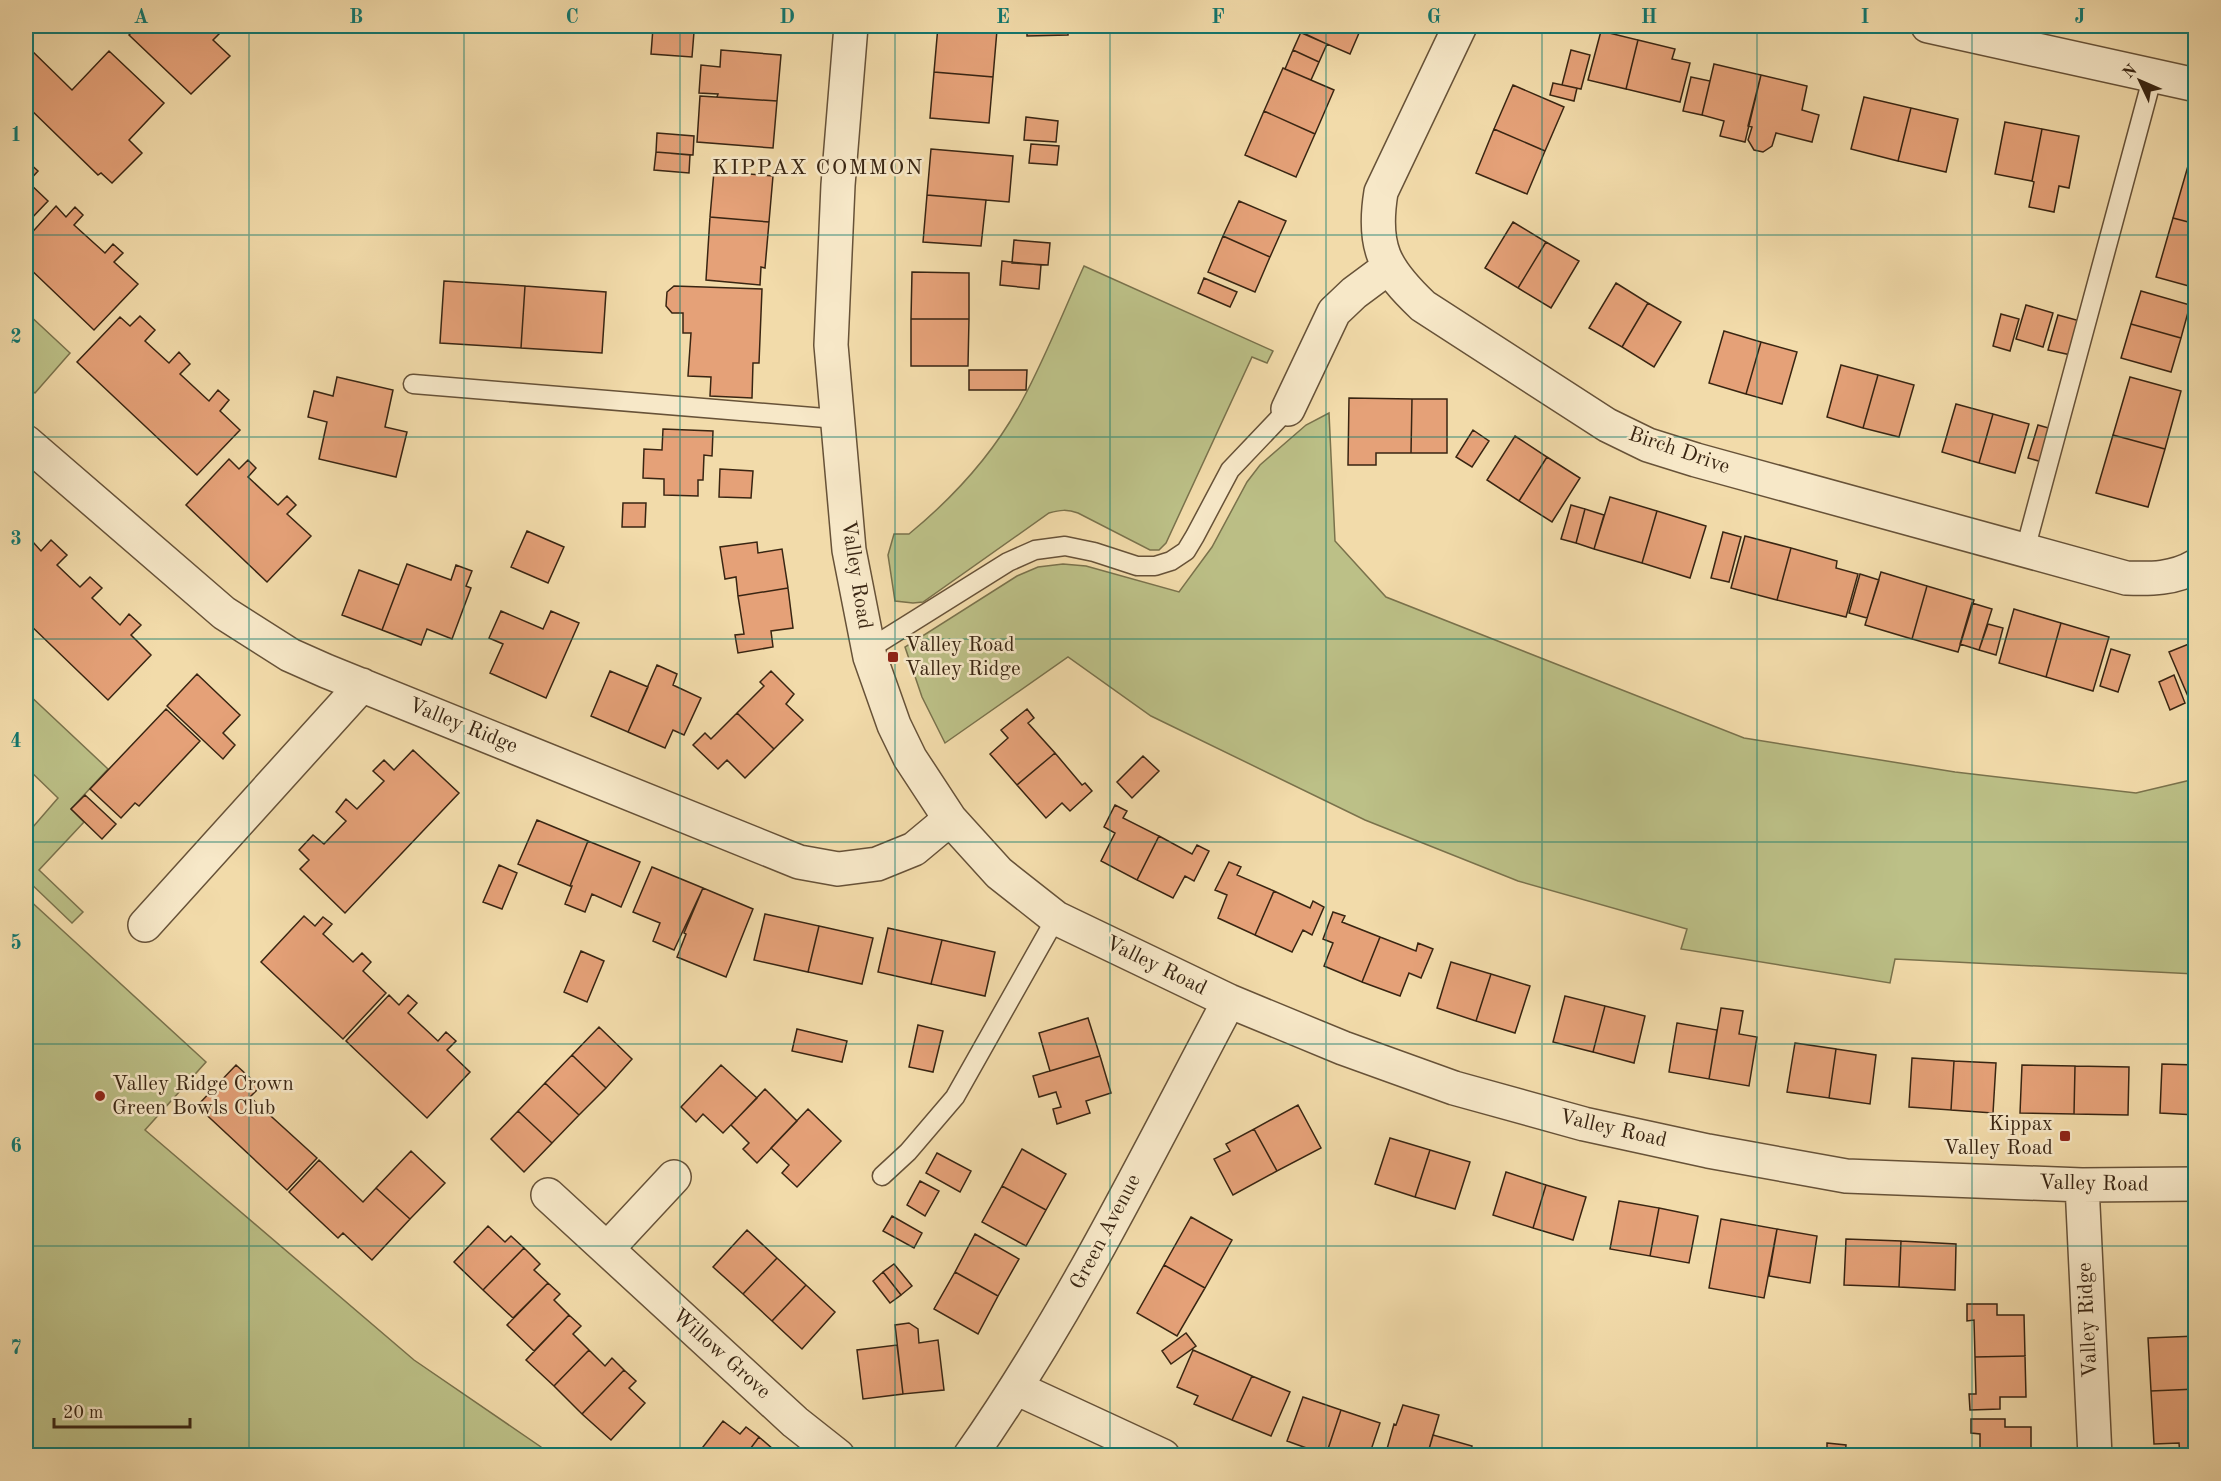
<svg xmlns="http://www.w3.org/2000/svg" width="2221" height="1481" font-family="'Old Standard TT',serif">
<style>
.green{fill:#bcc087;stroke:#7a724c;stroke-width:1.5}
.building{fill:#e5a178;stroke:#392512;stroke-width:1.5}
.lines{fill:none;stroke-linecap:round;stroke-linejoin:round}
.service-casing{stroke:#675238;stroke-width:21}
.minor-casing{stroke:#675238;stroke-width:36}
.service{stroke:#f7e8c8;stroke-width:18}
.minor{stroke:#f7e8c8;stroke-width:33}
.grid{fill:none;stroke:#0f766e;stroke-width:1.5;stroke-opacity:0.55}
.poi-dot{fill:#8f2418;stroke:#f7e8c8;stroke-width:2}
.labels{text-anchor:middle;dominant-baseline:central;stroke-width:5;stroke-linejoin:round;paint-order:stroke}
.street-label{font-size:21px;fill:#392512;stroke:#f7e8c8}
.poi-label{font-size:21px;fill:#392512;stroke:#f7e8c8;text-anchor:start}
.neighbourhood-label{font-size:22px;letter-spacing:1.5px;fill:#392512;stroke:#f7e8c8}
.neatline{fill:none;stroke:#0f766e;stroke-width:2}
.grid-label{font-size:20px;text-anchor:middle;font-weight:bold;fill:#0f766e}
</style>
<rect width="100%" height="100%" fill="#f2dbaa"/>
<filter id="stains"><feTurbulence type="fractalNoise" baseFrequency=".00333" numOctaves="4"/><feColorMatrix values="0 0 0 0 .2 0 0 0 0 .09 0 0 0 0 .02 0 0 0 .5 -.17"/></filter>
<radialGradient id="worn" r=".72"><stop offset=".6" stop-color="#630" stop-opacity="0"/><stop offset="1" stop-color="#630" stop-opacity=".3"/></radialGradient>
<path class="green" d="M1084 266 1273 351 1267 363 1252 357 1166 543 1159 550H1150L1078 513C1067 509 1060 510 1049 513L923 602 913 603 895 601 888 555 894 534H909C954 497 995 452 1023 399 1046 356 1064 310 1084 266Z
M26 312 70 353 35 393 26 386Z
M1329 413 1335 541 1386 597 1744 738 1955 772 2136 793 2195 779V974L1895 959 1890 983 1681 949 1687 929 1518 881 1365 820 1151 716 1068 657 945 743 922 697 905 647 1017 576 1038 567 1063 564 1086 566 1179 592 1212 547 1247 482 1260 465 1306 425Z
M26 692 108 769 71 809 84 822 39 870 83 912 72 923 26 879V835L58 798 26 767Z
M26 897 206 1062 145 1130 414 1360 541 1447 549 1455H26Z"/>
<path class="building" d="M138 26H227L213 40 230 56 191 94 129 35Z
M938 26 997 30 993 77 934 72Z
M1027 26H1068V35L1027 36Z
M1302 26H1362L1350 54 1299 32Z
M653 28 694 32 692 57 651 54Z
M1601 31 1638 40 1626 89 1588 80Z
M1301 32 1327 44 1319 62 1293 50Z
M1638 40 1675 49 1672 59 1690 63 1680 102 1626 89Z
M26 45 72 90 109 51 164 103 129 140 142 153 112 183 101 173 98 175 26 105Z
M721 50 781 55 777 101 717 97 718 94 699 93 701 65 720 67Z
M1293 50 1319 62 1311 80 1285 69Z
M1571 50 1590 55 1581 89 1562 85Z
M1714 64 1761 75 1745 142 1720 136 1724 121 1702 115Z
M1283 68 1334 90 1315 134 1264 111Z
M934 72 993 77 989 123 930 118Z
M1761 75 1807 86 1802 110 1819 115 1812 142 1776 133 1772 146 1763 152 1754 150 1748 140 1752 127 1748 126Z
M1691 77 1710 81 1702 115 1683 111Z
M1553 83 1577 88 1574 101 1550 95Z
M1513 85 1564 107 1545 151 1494 129Z
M700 96 777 101 773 148 697 142Z
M1864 97 1911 108 1898 161 1851 149Z
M1911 108 1958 119 1946 172 1898 161Z
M1264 111 1315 134 1296 177 1245 155Z
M1026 117 1058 121 1056 142 1024 140Z
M2005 122 2042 129 2032 181 1995 174Z
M1494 129 1545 151 1527 194 1476 173Z
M2042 129 2079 136 2069 188 2059 186 2054 212 2029 207 2034 182 2032 181Z
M657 133 694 136 693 155 656 152Z
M1031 144 1059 146 1057 165 1029 163Z
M931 149 1013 156 1009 202 927 195Z
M656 152 690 155 689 173 654 170Z
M2190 159 2196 161V224L2173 218Z
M27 161 38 171 28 182 48 201 26 224Z
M714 171 773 176 769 222 710 217Z
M927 195 986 200 981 246 923 242Z
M1239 201 1286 221 1270 257 1223 236Z
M56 206 66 217 75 207 83 215 74 225 105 253 113 244 123 253 114 262 138 284 94 330 26 265V239Z
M710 217 769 222 765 268 761 267 760 285 706 280Z
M2173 218 2196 224V288L2156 277Z
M1513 222 1546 242 1518 288 1485 268Z
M1223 236 1270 257 1255 292 1208 272Z
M1014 240 1050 243 1048 265 1012 263Z
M1546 242 1579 261 1551 308 1518 288Z
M1002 261 1041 265 1039 289 1000 285Z
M912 272 969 273V319H911Z
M1204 278 1237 292 1230 307 1198 293Z
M444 281 525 286 521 348 440 343Z
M1616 283 1648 303 1622 347 1589 328Z
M525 286 606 292 602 353 521 348Z
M674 286 762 289 759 363H753L752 398 710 396 711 377 688 376 691 333H683V313H672L666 306 667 292Z
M2141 291 2190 305 2181 338 2131 324Z
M1648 303 1681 322 1654 367 1622 347Z
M2026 305 2053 313 2043 347 2016 339Z
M2001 314 2019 319 2010 351 1993 346Z
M2058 315 2080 321 2071 355 2048 350Z
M140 316 155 330 145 341 169 363 179 352 190 364 180 374 209 401 218 390 229 400 220 411 240 430 197 475 77 362 120 317 130 326Z
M911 319H969L968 366H911Z
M2131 324 2181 338 2171 372 2121 358Z
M1724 331 1761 342 1746 394 1709 383Z
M1761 342 1797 352 1782 404 1746 394Z
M1841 365 1878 375 1863 428 1827 417Z
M969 370H1027L1026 390H969Z
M1878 375 1914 385 1899 437 1863 428Z
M337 377 393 390 385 427 407 432 396 477 319 459 327 422 308 417 314 391 333 396Z
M2130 377 2181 391 2165 449 2113 435Z
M1349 398 1412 399 1411 453H1376V465H1348Z
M1412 399H1447V453H1411Z
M1956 404 1993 414 1979 463 1942 452Z
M1993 414 2029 424 2015 473 1979 463Z
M2038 425 2052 429 2042 462 2028 458Z
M663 429 713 431 712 456 704 455 703 480H698V496L664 495V479L643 478 644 449 662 450Z
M1473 430 1489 441 1472 467 1456 457Z
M2113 435 2165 449 2148 507 2096 493Z
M1515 436 1547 457 1519 501 1487 480Z
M1547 457 1580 478 1552 522 1519 501Z
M229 459 239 469 248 460 256 468 248 477 278 505 287 496 296 505 287 514 311 536 267 582 186 505Z
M720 469 753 471 751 498 719 497Z
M1610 497 1657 511 1642 563 1594 549Z
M623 503H646L645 527H622Z
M1571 505 1585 509 1576 543 1561 539Z
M1585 509 1604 515 1594 549 1576 543Z
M1657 511 1706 526 1690 578 1642 563Z
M527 531 564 547 548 583 511 567Z
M1723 532 1741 537 1729 582 1711 578Z
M1745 536 1791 548 1777 600 1731 588Z
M51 540 67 555 57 565 80 587 90 577 102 588 92 598 120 625 129 614 141 625 131 635 151 655 108 700 26 621V548L32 541 41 551Z
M757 542 758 553 782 549 788 588 738 596 736 577 725 579 720 547Z
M1791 548 1837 561 1836 568 1858 574 1846 617 1777 600Z
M407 564 451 580 456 565 472 571 466 586 471 588 452 639 427 629 421 645 382 630Z
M359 570 399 585 382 630 342 615Z
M1881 572 1927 586 1912 639 1865 625Z
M1860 574 1879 580 1867 618 1849 613Z
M1927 586 1974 600 1958 652 1912 639Z
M788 588 793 628 771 631 773 647 738 653 735 635 744 634 738 596Z
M1972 603 1992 609 1979 650 1960 644Z
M2014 609 2061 623 2046 677 1999 663Z
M501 611 543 629 551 611 579 623 546 698 490 673 503 644 489 638Z
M2061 623 2109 637 2093 691 2046 677Z
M1988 624 2003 628 1996 655 1979 650Z
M2196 641V699L2190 701 2169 652Z
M2111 649 2130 655 2118 692 2100 686Z
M657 665 677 674 673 685 701 698 684 735 673 730 665 748 628 732Z
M610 671 648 687 628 732 591 716Z
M771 671 794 694 786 704 803 720 774 749 737 713 764 686 760 682Z
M197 674 240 715 223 733 235 745 223 759 167 706Z
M2174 675 2185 703 2170 710 2159 682Z
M166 709 200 741 139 806 135 803 121 818 90 789Z
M1027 709 1034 718 1028 723 1055 753 1017 785 990 754 1008 738 1001 730Z
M737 713 774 749 745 778 727 760 718 769 693 745 705 733 711 739Z
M413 750 459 793 345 913 300 869 309 860 299 850 313 835 324 844 346 821 336 812 346 799 357 809 384 781 373 771 384 760 394 770Z
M1055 753 1082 785 1085 783 1092 791 1070 811 1062 803 1046 818 1017 785Z
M1143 756 1159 771 1132 798 1117 782Z
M85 795 116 824 102 839 71 809Z
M1115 805 1127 811 1123 818 1159 836 1137 880 1101 861 1115 833 1104 827Z
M537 820 588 841 570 886 518 864Z
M1159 836 1192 854 1197 845 1209 851 1194 881 1185 876 1173 898 1137 880Z
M588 841 640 862 621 907 592 894 585 912 565 904 572 886H570Z
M1229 862 1241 867 1237 875 1274 891 1255 935 1218 918 1227 895 1215 890Z
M499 865 517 873 502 909 483 902Z
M652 867 703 888 674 950 653 941 660 923 633 912Z
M703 888 753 909 726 977 677 957 686 934 684 933Z
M1274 891 1310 908 1313 901 1324 907 1312 935 1303 930 1292 952 1255 935Z
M1333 912 1345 916 1342 922 1380 937 1362 982 1324 966 1333 943 1323 939Z
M765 914 819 926 808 972 754 960Z
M304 916 315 926 323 917 332 924 323 934 353 962 362 953 371 962 363 971 386 993 343 1039 261 962Z
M819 926 873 938 862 984 808 972Z
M888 928 942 940 931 984 878 972Z
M1380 937 1416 951 1418 943 1433 949 1421 978 1409 973 1400 996 1362 982Z
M942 940 995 952 985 996 931 984Z
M581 951 604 961 587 1002 564 992Z
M1451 962 1491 974 1476 1021 1437 1008Z
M1491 974 1530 986 1515 1033 1476 1021Z
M389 995 399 1005 408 995 417 1003 408 1013 438 1041 446 1032 456 1041 447 1050 470 1072 427 1118 346 1041Z
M1565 996 1605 1006 1593 1052 1553 1042Z
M1605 1006 1645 1016 1634 1063 1593 1052Z
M1721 1008 1743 1011 1739 1034 1757 1037 1749 1086 1709 1079Z
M1088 1018 1100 1056 1050 1071 1039 1033Z
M1677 1023 1717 1030 1709 1079 1669 1072Z
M918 1025 943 1031 933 1072 909 1067Z
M599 1027 632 1059 606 1088 572 1055Z
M797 1029 847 1041 842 1062 792 1051Z
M1795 1043 1836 1049 1829 1098 1787 1092Z
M1836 1049 1876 1055 1870 1104 1829 1098Z
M572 1055 606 1088 579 1115 545 1083Z
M1100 1056 1111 1093 1086 1101 1090 1113 1057 1124 1053 1109 1061 1107 1056 1092 1039 1097 1033 1076Z
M1912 1058 1954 1061 1951 1110 1909 1107Z
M1954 1061 1996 1063 1993 1113 1951 1110Z
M2162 1064 2196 1065V1115L2160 1113Z
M236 1065 260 1087 250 1097 317 1158 287 1190 197 1106Z
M721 1065 757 1098 723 1133 703 1114 696 1122 681 1107Z
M2022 1065 2075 1066 2074 1114 2020 1113Z
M2075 1066 2129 1067 2128 1115 2074 1114Z
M545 1083 579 1115 552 1143 518 1111Z
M765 1089 797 1121 757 1163 743 1149 749 1143 731 1125Z
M1298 1105 1321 1148 1277 1171 1254 1129Z
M808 1109 841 1141 797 1187 782 1173 789 1165 771 1148Z
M518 1111 552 1143 524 1172 491 1139Z
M1254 1129 1277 1171 1233 1195 1214 1159 1230 1151 1226 1144Z
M1390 1138 1430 1150 1415 1197 1375 1184Z
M1022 1149 1066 1174 1046 1210 1002 1186Z
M1430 1150 1470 1162 1455 1209 1415 1197Z
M411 1151 445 1183 410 1219 376 1188Z
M937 1153 971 1171 960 1192 926 1173Z
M319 1160 363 1202 376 1188 410 1219 372 1260 343 1233 338 1238 289 1192Z
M1506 1172 1546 1185 1533 1228 1493 1215Z
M920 1181 939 1191 925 1216 907 1205Z
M1546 1185 1586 1197 1573 1240 1533 1228Z
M1002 1186 1046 1210 1026 1246 982 1222Z
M1619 1201 1659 1208 1650 1256 1610 1249Z
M1659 1208 1698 1216 1689 1263 1650 1256Z
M892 1216 922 1233 914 1248 883 1231Z
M1191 1217 1232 1240 1205 1288 1164 1265Z
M1721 1219 1777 1229 1764 1298 1709 1288Z
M488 1226 505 1242 511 1236 524 1248 483 1290 454 1262Z
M1777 1229 1817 1236 1810 1283 1769 1276Z
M747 1230 777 1258 743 1294 713 1267Z
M975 1234 1019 1259 998 1296 955 1272Z
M1846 1239 1901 1241 1899 1287 1844 1285Z
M1901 1241 1956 1244 1955 1290 1899 1287Z
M524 1248 540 1264 534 1270 548 1283 513 1318 483 1290Z
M777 1258 806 1285 772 1321 743 1294Z
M894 1264 912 1286 901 1295 883 1272Z
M1164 1265 1205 1288 1177 1336 1137 1313Z
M883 1272 901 1295 890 1303 873 1281Z
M955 1272 998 1296 978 1334 934 1309Z
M548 1283 560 1294 554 1300 569 1315 534 1351 507 1325Z
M806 1285 835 1312 802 1349 772 1321Z
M1967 1304H1997V1315H2024L2025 1356 1975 1357 1974 1320 1967 1321Z
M569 1315 581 1326 573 1334 589 1350 554 1386 526 1360Z
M909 1323 918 1329 919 1343 938 1340 944 1390 903 1394 895 1325Z
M1186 1333 1196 1346 1171 1364 1162 1351Z
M2196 1336V1389L2151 1391 2148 1338Z
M897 1345 903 1394 863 1399 857 1350Z
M589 1350 605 1366 612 1358 624 1370 582 1414 554 1386Z
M1193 1350 1252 1376 1232 1420 1194 1404 1198 1396 1177 1387Z
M2025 1356 2026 1397H2000V1409L1970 1410 1969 1394H1976L1975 1357Z
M624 1370 636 1381 629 1388 645 1403 611 1440 582 1414Z
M1252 1376 1290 1392 1271 1436 1232 1420Z
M2196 1389V1456H2180L2179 1443 2154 1444 2151 1391Z
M1303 1397 1341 1410 1326 1455 1287 1441Z
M1403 1405 1439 1415 1427 1456H1385L1394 1424 1396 1425Z
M1341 1410 1380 1423 1369 1456 1326 1455Z
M1971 1419H2005V1427H2031V1456H1980V1434L1971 1433Z
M723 1421 740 1434 746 1427 759 1437 745 1456H696Z
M1433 1435 1472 1446 1470 1456H1427Z
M759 1437 781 1456H745Z
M1827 1443 1846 1445 1845 1456H1827Z"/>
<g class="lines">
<defs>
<path id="service" d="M413 384 837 419
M2025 550 2153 75
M869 649 1008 562 1035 550 1065 546 1094 552 1137 566H1155L1171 561 1186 551 1195 536 1230 470 1288 409
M882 1176 908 1152 955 1097 1056 918"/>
<path id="minor" d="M851 26 838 185 831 345 849 550 870 657 894 725 910 758 950 819 999 873 1056 918 1229 1001 1343 1048 1454 1088 1584 1124 1708 1151 1846 1176 2082 1185 2196 1184
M1460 26 1381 192C1372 247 1384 269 1423 306L1607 425 1648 445 1696 460 2126 578C2151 579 2174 579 2196 566
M1928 26 2196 85
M1288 409 1334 312 1354 293 1389 267
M26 442 224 613 290 655 326 671 799 862 838 869 877 864 914 849 950 819
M145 925 362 685
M2082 1185 2095 1456
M548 1195 795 1422 838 1456
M607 1249 674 1177
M1016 1388 1163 1456
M970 1456C1071 1312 1147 1155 1229 1001"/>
</defs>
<use href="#service" class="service-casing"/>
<use href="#minor" class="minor-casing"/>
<use href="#service" class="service"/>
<use href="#minor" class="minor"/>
</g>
<path class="grid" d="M249 26V1456M464 26V1456M680 26V1456M895 26V1456M1110 26V1456M1326 26V1456M1542 26V1456M1757 26V1456M1972 26V1456M26 235H2196M26 437H2196M26 639H2196M26 842H2196M26 1044H2196M26 1246H2196"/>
<g class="poi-dot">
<rect x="887" y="651" width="12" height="12" rx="3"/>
<circle cx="100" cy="1096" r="6"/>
<rect x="2059" y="1130" width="12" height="12" rx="3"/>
</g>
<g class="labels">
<g class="street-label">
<text transform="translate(1679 451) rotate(19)">Birch Drive</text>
<text transform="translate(856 575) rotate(81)">Valley Road</text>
<text transform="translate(463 726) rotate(22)">Valley Ridge</text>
<text transform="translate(1156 966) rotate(26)">Valley Road</text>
<text transform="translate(1613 1129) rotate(13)">Valley Road</text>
<text transform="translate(2094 1184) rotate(1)">Valley Road</text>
<text transform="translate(1106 1232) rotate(-62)">Green Avenue</text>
<text transform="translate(2088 1320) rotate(-93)">Valley Ridge</text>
<text transform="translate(721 1354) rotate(42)">Willow Grove</text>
</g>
<g class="poi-label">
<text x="905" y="645">Valley Road<tspan x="905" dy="24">Valley Ridge</tspan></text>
<text x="112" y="1084">Valley Ridge Crown<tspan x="112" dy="24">Green Bowls Club</tspan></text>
<text x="2053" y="1124" text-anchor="end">Kippax<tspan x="2053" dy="24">Valley Road</tspan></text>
</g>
<g class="neighbourhood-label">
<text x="818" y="168">KIPPAX COMMON</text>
</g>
</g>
<rect width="2221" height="1481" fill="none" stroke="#f2dbaa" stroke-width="66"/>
<g transform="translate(2140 81) rotate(314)" stroke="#f7e8c8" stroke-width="4.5" paint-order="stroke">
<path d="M0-4.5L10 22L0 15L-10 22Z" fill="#392512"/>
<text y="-9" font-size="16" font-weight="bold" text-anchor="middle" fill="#392512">N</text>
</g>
<path d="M54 1418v9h136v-9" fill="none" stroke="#392512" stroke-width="3"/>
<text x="63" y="1418" font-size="18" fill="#392512" stroke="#f7e8c8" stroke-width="4.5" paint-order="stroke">20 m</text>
<rect x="33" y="33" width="2155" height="1415" class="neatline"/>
<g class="grid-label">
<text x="141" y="23">A</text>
<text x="356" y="23">B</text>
<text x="572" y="23">C</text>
<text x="787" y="23">D</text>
<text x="1003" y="23">E</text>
<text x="1218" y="23">F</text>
<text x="1434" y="23">G</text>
<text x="1649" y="23">H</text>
<text x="1865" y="23">I</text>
<text x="2080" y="23">J</text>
<text x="16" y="141">1</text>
<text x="16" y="343">2</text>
<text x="16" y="545">3</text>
<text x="16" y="747">4</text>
<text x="16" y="949">5</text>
<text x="16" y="1152">6</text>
<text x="16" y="1354">7</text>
</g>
<rect width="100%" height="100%" filter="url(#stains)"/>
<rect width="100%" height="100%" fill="url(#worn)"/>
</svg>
